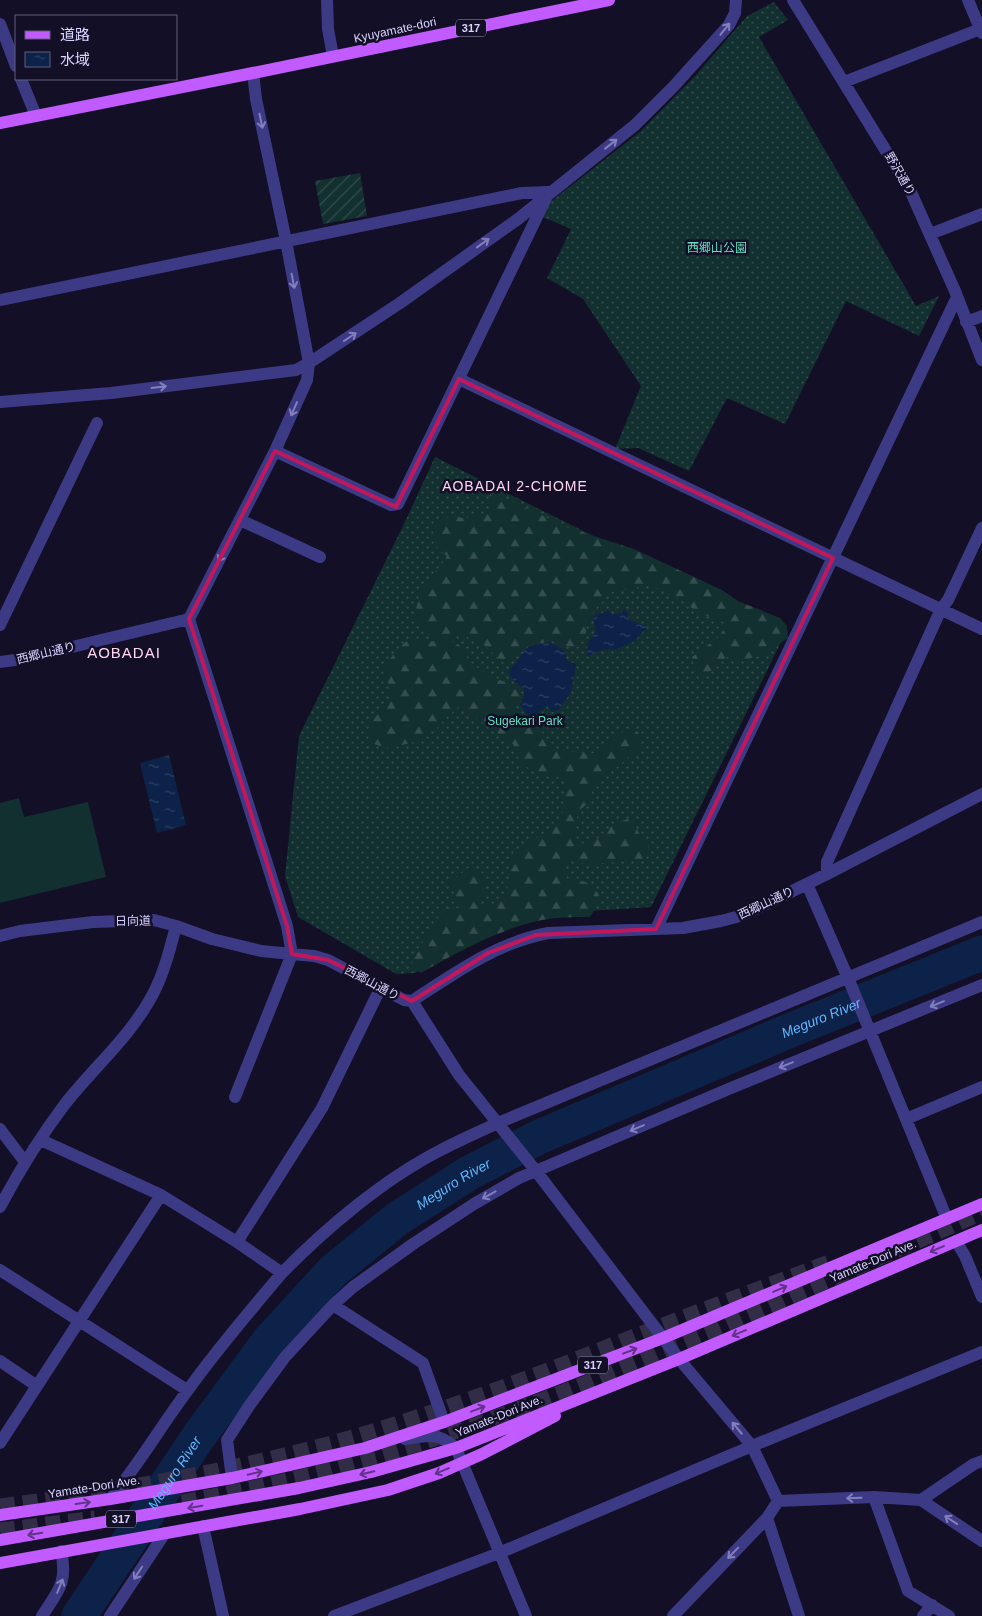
<svg xmlns="http://www.w3.org/2000/svg" width="982" height="1616" font-family="Arial,'Noto Sans JP',sans-serif">
<style>
.grass{fill:url(#grass-dots)}
.forest{fill:url(#forest-firs)}
.garden{fill:url(#garden-furrows)}
.pitch{fill:#12302f}
.water{fill:url(#water-ripples)}
.lines{fill:none;stroke-linecap:round;stroke-linejoin:round}
.river{stroke:#0c2248;stroke-width:35}
.highway-tunnel{stroke:#312d47;stroke-width:15;stroke-dasharray:15 8;stroke-linecap:butt}
.minor{stroke:#3d3a85;stroke-width:12}
.major{stroke:#c25bff;stroke-width:12}
.oneway{stroke:#837fbc}
.oneway2{stroke:#623188}
.marked{fill:none;stroke:#c2185b;stroke-width:4;stroke-linejoin:round}
.labels{text-anchor:middle;dominant-baseline:central;stroke-width:5;stroke-linejoin:round;paint-order:stroke}
.shield{fill:#130f26;stroke:#9e99be;stroke-width:1}
.shield-label{font-size:11px;font-weight:bold;fill:#d9d4ff}
.street-label{font-size:12px;fill:#d9d4ff;stroke:#130f26}
.park-label{font-size:12px;fill:#5fe0c0;stroke:#130f26}
.neighbourhood-label{font-size:14px;letter-spacing:1px;fill:#ffd6f0;stroke:#130f26}
.water-label{font-size:14px;font-style:italic;fill:#62b6ff;stroke:#130f26}
.quarter-label{font-size:15px;letter-spacing:1px;fill:#ffd6f0;stroke:#130f26}
</style>
<defs>
<pattern id="grass-dots" width="8" height="8" patternUnits="userSpaceOnUse" patternTransform="scale(1.25)"><rect width="8" height="8" fill="#12302f"/><path d="M2 2h.1M6 6h.1" fill="none" stroke="#344d4e" stroke-width="1.8" stroke-linecap="round"/></pattern>
<pattern id="forest-firs" width="22" height="20" patternUnits="userSpaceOnUse" patternTransform="scale(1.25)"><rect width="22" height="20" fill="#12302f"/><path d="M5 1l3.5 6h-7zM16 11l3.5 6h-7z" fill="#344d4e"/></pattern>
<pattern id="garden-furrows" width="10" height="10" patternUnits="userSpaceOnUse" patternTransform="scale(1.25)"><rect width="10" height="10" fill="#12302f"/><path d="M-1 1l2-2M0 10L10 0M9 11l2-2" fill="none" stroke="#344d4e"/></pattern>
<pattern id="water-ripples" width="26" height="14" patternUnits="userSpaceOnUse" patternTransform="scale(1.25)"><rect width="26" height="14" fill="#0c2248"/><path d="M2 4q2-2 4 0t4 0M15 11q2-2 4 0t4 0" fill="none" stroke="#2f4163"/></pattern>
</defs>
<rect width="100%" height="100%" fill="#130f26"/>
<path class="grass" d="M774 2 788 20 759 37 916 306 939 296 919 336 846 301 785 424 727 398 689 471 638 448 615 449 641 386 583 299 547 278 571 229 543 217 549 203 641 131 696 75 747 16Z
M435 457 786 632 651 907 559 913 527 919 455 952 415 973 396 974 298 917 285 876 299 736 403 526Z"/>
<path class="forest" d="M490 494 498 495 569 528 634 549 722 590 738 601 780 618 787 626 788 638C767 652 753 664 727 657L706 675H696L692 657 720 636 728 624 697 612 683 601 651 585 612 592 595 609 587 625 585 637 578 647H564L550 639 541 643 527 644 505 664 484 645 459 633 449 640 459 645 470 662 490 677 518 686 521 696 515 707 540 730 557 751 593 753 605 748 615 736 629 729 638 732 642 741 640 748 602 779 592 790 591 800 578 812 574 838 584 844 601 837 612 824 631 818 640 835 649 841 648 852 641 860 592 864 568 861 564 876C576 886 585 873 599 895L597 906 590 917C573 917 554 917 537 921 496 931 457 952 421 973 402 959 417 953 424 940 431 929 437 919 444 909L459 908 451 882 468 868 487 875 481 906 493 904 506 897 513 852 530 841 551 830 562 815 565 781 553 774H540L521 764 513 744 479 720 462 704 447 717 436 729 411 743 387 748 368 742 370 724 389 700V685L382 669 397 650 410 638 427 642 435 641 423 632 415 615C417 607 418 595 422 588 429 575 441 568 447 556L438 549 432 535 438 522 450 516 464 518 480 515 489 511Z"/>
<path class="garden" d="M360 173 367 216 323 224 315 181Z"/>
<path class="pitch" d="M19 798 24 817 88 802 106 877 0 903V803Z"/>
<path class="water" d="M624 610 628 613V617C633 624 641 622 647 628L633 642 617 649 602 650 588 656 586 653C588 649 587 647 588 643 589 638 594 636 596 632L594 622V616L608 611 613 615 621 613Z
M550 642 564 650 567 661 576 664 571 692 559 710 552 712 547 706 531 719 520 705 524 696V689L510 677 509 671 528 647Z
M169 755 186 825 157 833 140 763Z"/>
<g class="lines">
<path class="river" id="s1" d="M79 1616 199 1436 269 1341 333 1271 397 1219 469 1173 539 1137 791 1030 982 953"/>
<path class="highway-tunnel" d="M182 1502C266 1486 350 1467 431 1440 619 1376 800 1292 982 1213
M0 1506C113 1491 225 1472 335 1442 436 1414 534 1376 632 1337 699 1311 766 1286 832 1261
M0 1530 95 1518"/>
<path class="minor" d="M327 0 328 29 333 56
M793 0 910 190 955 291 982 360
M968 0 982 33
M0 24 16 66
M21 79 36 116
M844 82 980 29
M930 234 982 214
M0 300 522 193 549 192 398 504 391 505 275 451
M966 322 982 316
M459 379 982 629
M0 402 111 393 296 370 309 363 400 303 518 219 635 125 674 86 729 25 735 13 736 0
M240 520 320 557
M189 619 287 926 292 954 314 956 328 960 404 1000 412 1001C455 973 496 943 548 933L683 928 721 921 740 916 758 908 827 874 982 794
M189 619 275 451 307 380 309 363 286 241 256 99 253 73
M0 625 97 423
M0 662 22 659 189 619
M827 874V862L941 609 948 600 982 528
M807 884 851 985 947 1219
M656 929 957 297
M0 936 20 931 93 922 154 920 176 926 212 939 261 951 292 954 235 1097
M412 1001 459 1075 536 1171 679 1359 752 1446 778 1501
M906 1119 982 1087
M0 1129 25 1162
M41 1140 161 1195 237 1242 282 1273C326 1228 383 1180 439 1151 458 1141 478 1132 498 1123L982 922
M0 1207C19 1171 40 1137 65 1104 93 1068 131 1036 153 994 164 973 170 949 176 926
M956 1241 965 1256 982 1297
M237 1242 322 1108 380 989
M0 1270 187 1390
M333 1305 423 1363 444 1422
M0 1361 37 1386
M405 1439C427 1435 439 1432 456 1448L526 1616
M0 1443 161 1195
M232 1478 227 1440 249 1406 285 1357 333 1305 353 1287 413 1244 474 1204 519 1178 550 1165 731 1088 982 985
M874 1497 908 1591 949 1616
M110 1499C139 1464 161 1426 188 1390 217 1349 250 1311 282 1273
M921 1500 974 1464 982 1461
M778 1501 874 1497 921 1500 982 1541
M767 1518 799 1616
M203 1526 223 1616
M42 1616C58 1591 68 1583 61 1551
M110 1616 165 1533
M334 1616 499 1553 752 1446 982 1352
M673 1616 767 1518 778 1501
M923 1616 932 1605"/>
<path class="major" d="M0 123 253 73 609 0
M0 1515 110 1499 232 1478 365 1448 444 1422 663 1338 982 1204
M0 1540 299 1488 371 1472 456 1448 679 1359 982 1230
M0 1563 300 1509 388 1490 439 1473 482 1454 555 1416"/>
</g>
<defs><path id="oneway-shaft" d="M-6 0H5M1.5-3L5.5 0L1.5 3" fill="none" stroke-width="1.6" stroke-linecap="round" stroke-linejoin="round" transform="scale(1.25)"/></defs>
<g class="oneway">
<use href="#oneway-shaft" transform="translate(725 29) rotate(-51)"/>
<use href="#oneway-shaft" transform="translate(261 121) rotate(78)"/>
<use href="#oneway-shaft" transform="translate(611 144) rotate(-38)"/>
<use href="#oneway-shaft" transform="translate(483 243) rotate(-36)"/>
<use href="#oneway-shaft" transform="translate(293 281) rotate(79)"/>
<use href="#oneway-shaft" transform="translate(350 337) rotate(-34)"/>
<use href="#oneway-shaft" transform="translate(159 387) rotate(-7)"/>
<use href="#oneway-shaft" transform="translate(294 409) rotate(114)"/>
<use href="#oneway-shaft" transform="translate(222 555) rotate(117)"/>
<use href="#oneway-shaft" transform="translate(937 1004) rotate(158)"/>
<use href="#oneway-shaft" transform="translate(786 1065) rotate(158)"/>
<use href="#oneway-shaft" transform="translate(637 1128) rotate(157)"/>
<use href="#oneway-shaft" transform="translate(489 1195) rotate(151)"/>
<use href="#oneway-shaft" transform="translate(737 1428) rotate(-130)"/>
<use href="#oneway-shaft" transform="translate(854 1498) rotate(178)"/>
<use href="#oneway-shaft" transform="translate(951 1520) rotate(-146)"/>
<use href="#oneway-shaft" transform="translate(733 1553) rotate(134)"/>
<use href="#oneway-shaft" transform="translate(138 1573) rotate(123)"/>
<use href="#oneway-shaft" transform="translate(60 1586) rotate(-68)"/>
</g>
<g class="oneway2">
<use href="#oneway-shaft" transform="translate(937 1249) rotate(157)"/>
<use href="#oneway-shaft" transform="translate(780 1289) rotate(-23)"/>
<use href="#oneway-shaft" transform="translate(739 1333) rotate(157)"/>
<use href="#oneway-shaft" transform="translate(630 1351) rotate(-21)"/>
<use href="#oneway-shaft" transform="translate(478 1409) rotate(-21)"/>
<use href="#oneway-shaft" transform="translate(442 1471) rotate(157)"/>
<use href="#oneway-shaft" transform="translate(255 1473) rotate(-13)"/>
<use href="#oneway-shaft" transform="translate(367 1473) rotate(167)"/>
<use href="#oneway-shaft" transform="translate(83 1503) rotate(-8)"/>
<use href="#oneway-shaft" transform="translate(195 1507) rotate(170)"/>
<use href="#oneway-shaft" transform="translate(35 1534) rotate(170)"/>
</g>
<path class="marked" d="M459 379 833 558 656 929 536 935 488 953 412 1001 328 960 292 954 287 926 189 619 275 451 396 507Z"/>
<g class="labels">
<g class="shield">
<rect x="456" y="19.5" width="30" height="17" rx="4"/>
<rect x="578" y="1356.5" width="30" height="17" rx="4"/>
<rect x="106" y="1510.5" width="30" height="17" rx="4"/>
</g>
<g class="shield-label">
<text x="471" y="28">317</text>
<text x="593" y="1365">317</text>
<text x="121" y="1519">317</text>
</g>
<g class="street-label">
<text transform="translate(395 30) rotate(-12)">Kyuyamate-dori</text>
<text transform="translate(900 174) rotate(60)">野沢通り</text>
<text transform="translate(46 653) rotate(-13)">西郷山通り</text>
<text transform="translate(766 903) rotate(-25)">西郷山通り</text>
<text transform="translate(133 921) rotate(-1)">日向道</text>
<text transform="translate(372 983) rotate(28)">西郷山通り</text>
<text transform="translate(873 1261) rotate(-23)">Yamate-Dori Ave.</text>
<text transform="translate(499 1416) rotate(-22)">Yamate-Dori Ave.</text>
<text transform="translate(94 1487) rotate(-9)">Yamate-Dori Ave.</text>
</g>
<g class="park-label">
<text x="717" y="248">西郷山公園</text>
<text x="525" y="721">Sugekari Park</text>
</g>
<g class="neighbourhood-label">
<text x="515" y="486">AOBADAI 2-CHOME</text>
</g>
<g class="water-label">
<text stroke="none"><textPath href="#s1" startOffset="982">Meguro River</textPath></text>
<text stroke="none"><textPath href="#s1" startOffset="578">Meguro River</textPath></text>
<text stroke="none"><textPath href="#s1" startOffset="172">Meguro River</textPath></text>
</g>
<g class="quarter-label">
<text x="124" y="652">AOBADAI</text>
</g>
</g>
<rect x="15" y="15" width="162" height="65" fill="#130f26" stroke="#625e7d"/>
<rect x="25" y="31" width="25" height="8" fill="#c25bff" stroke="#625e7d"/>
<text x="60" y="40" font-size="15" fill="#d9d4ff">道路</text>
<rect x="25" y="52" width="25" height="15" fill="url(#water-ripples)" stroke="#625e7d"/>
<text x="60" y="65" font-size="15" fill="#d9d4ff">水域</text>
</svg>
